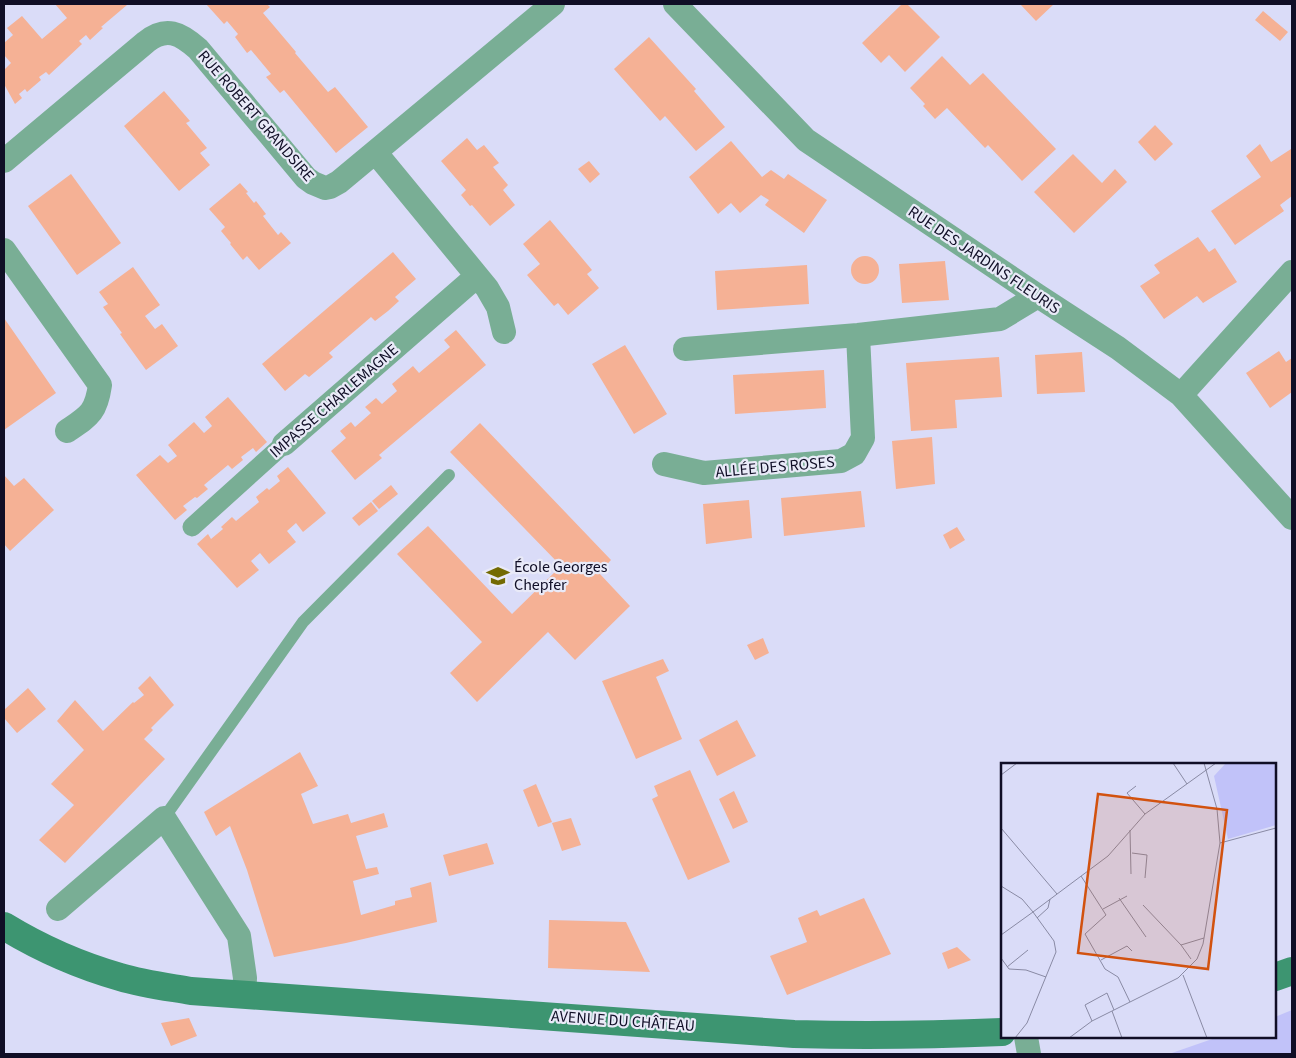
<svg xmlns="http://www.w3.org/2000/svg" width="1296" height="1058" font-family="'Source Sans 3',sans-serif">
<style>
.green{fill:#c1c2f9}
.building{fill:#f5b195}
.lines{fill:none;stroke-linecap:round;stroke-linejoin:round}
.service{stroke:#79ae95;stroke-width:12}
.pedestrian{stroke:#79ae95;stroke-width:19}
.minor{stroke:#79ae95;stroke-width:24}
.secondary{stroke:#3d9571;stroke-width:28}
.labels{text-anchor:middle;dominant-baseline:central;stroke-width:4.5;stroke-linejoin:round;paint-order:stroke}
.street-label{font-size:16px;fill:#100e26;stroke:#e9eaf8}
.poi-label{font-size:16px;fill:#100e26;stroke:#e9eaf8;text-anchor:start}
.inset-road{fill:none;stroke:#898aa4;stroke-width:1}
.view{fill:#d2520f;fill-opacity:0.15;stroke:#d2520f;stroke-width:2.5}
.inset-edge{fill:none;stroke:#100e26;stroke-width:2.5}
</style>
<rect width="100%" height="100%" fill="#dadcf8"/>
<path class="green" d="M1292 1010V1054H1169L1218 1037H1275V1017Z"/>
<path class="building" d="M55 4 127 5 101 27 103 28 90 40 86 35 79 41 82 44 49 75 46 72 39 77 41 80 27 92 25 89 19 94 22 98 15 104 4 84V70L11 63 4 55V43L13 35 7 28 22 16 42 39 67 18Z
M206 4H267L270 7 263 13 296 52 295 53 328 92 335 87 368 127 336 153 284 90 280 93 266 77 271 74 251 50 247 53 235 37 238 34 227 21 224 24Z
M902 4H907L940 37 905 72 889 55 881 63 862 43Z
M1020 4H1054L1036 21Z
M1263 11 1288 32 1280 41 1255 20Z
M649 37 696 89 694 91 725 127 696 151 665 116 660 121 614 69Z
M942 56 970 85 983 73 1056 149 1022 181 988 145 985 148 947 108 935 119 923 106 925 104 910 88Z
M164 91 190 121 186 123 207 148 200 153 210 165 179 191 124 126Z
M1155 125 1173 144 1155 161 1138 142Z
M467 138 477 150 484 145 499 163 493 167 508 185 503 190 515 205 490 226 472 205 470 206 461 195 466 190 441 161Z
M731 141 762 177 771 170 784 179 788 174 827 200 804 233 765 205 769 200 761 195 740 213 731 203 718 214 689 177Z
M1260 144 1271 162 1291 149 1292 151V196L1280 205 1284 211 1235 245 1211 211 1261 177 1246 156Z
M1073 154 1102 183 1115 169 1127 182 1074 233 1034 192Z
M589 161 600 174 590 183 578 169Z
M71 174 121 243 77 275 28 206Z
M240 183 248 192 246 193 254 203 256 201 266 214 263 216 278 235 281 232 291 243 259 270 247 256 243 260 230 244 231 243 221 231 225 227 209 209Z
M550 220 592 270 587 274 599 288 568 315 558 303 554 306 527 275 540 264 523 244Z
M1198 237 1209 252 1215 248 1237 282 1203 303 1197 296 1164 319 1140 286 1160 273 1154 265Z
M393 252 416 279 395 297 399 301 388 311 375 321 371 317 329 353 333 357 309 377 305 374 285 391 262 364Z
M851 270a14 14 0 1 1 28 0a14 14 0 1 1-28 0Z
M945 261 949 300 902 303 899 264Z
M807 265 809 304 717 310 715 271Z
M133 267 160 305 145 316 155 329 162 324 178 346 146 370 120 334 122 333 103 307 108 304 99 292Z
M4 318 56 393 4 430Z
M456 330 486 365 379 455 382 458 355 480 331 451 346 438 340 431 351 422 355 427 371 413 365 407 376 398 382 404 397 391 392 384 413 366 419 373 450 347 444 340Z
M625 345 667 414 634 434 592 364Z
M1279 351 1286 362 1292 358V392L1270 408 1246 373Z
M1082 352 1085 392 1037 394 1035 355Z
M999 357 1002 397 955 400 957 428 911 431 906 363Z
M824 370 826 408 735 414 733 375Z
M228 397 267 442 256 452 253 448 241 457 243 460 232 469 228 465 204 485 208 489 197 498 195 497 183 506 187 510 175 520 136 475 160 455 168 463 177 456 168 445 194 422 204 433 212 426 205 417Z
M480 423 611 560 599 573 630 606 575 660 548 632 477 702 450 673 482 642 397 554 428 526 512 614 561 566 450 452Z
M932 437 935 484 896 489 892 441Z
M288 467 326 513 303 532 296 523 287 531 296 542 269 564 260 553 251 561 259 570 237 588 197 544 208 534 211 539 223 529 221 527 232 517 236 521 259 502 256 497 267 488 269 490 280 481 277 476Z
M4 475 14 486 24 478 54 510 10 551 4 544Z
M391 485 398 494 379 509 372 501Z
M861 491 865 527 784 536 781 498Z
M749 500 752 538 706 544 703 504Z
M371 502 378 511 359 526 352 518Z
M957 527 965 540 950 549 943 535Z
M763 638 769 653 755 660 747 645Z
M663 659 669 671 656 677 682 739 636 759 602 681Z
M150 676 174 705 151 728 153 730 144 739 165 759 65 863 39 840 74 805 51 784 84 750 57 721 75 700 103 731 133 702 134 703 144 695 138 688Z
M28 688 46 709 17 733 4 718V710Z
M737 720 756 756 717 776 699 740Z
M300 752 318 786 301 794 313 824 348 814 351 823 384 813 388 827 356 836 366 869 377 867 379 874 353 881 361 915 395 905V901L412 897 410 888 431 882 437 922 346 943 274 957 247 870 230 826 216 836 204 812Z
M690 770 730 862 688 880 652 799 658 796 654 786Z
M536 784 552 822 538 827 523 790Z
M734 791 748 822 733 829 719 799Z
M571 818 581 845 562 851 552 823Z
M487 843 494 864 449 876 443 855Z
M864 898 891 954 787 995 770 956 807 942 798 918 817 910 820 916Z
M549 920 626 922 650 972 548 968Z
M957 947 971 960 948 969 942 953Z
M189 1018 197 1036 171 1046 161 1023Z"/>
<g class="lines">
<path class="service" d="M164 818 303 622 449 475"/>
<path class="pedestrian" d="M192 527 284 444"/>
<path class="minor" d="M675 4 806 140 1038 296 1118 348 1181 395 1292 518
M376 153 487 288 498 307 504 332
M4 161 146 42C166 26 180 33 198 49L306 178 313 183 325 188 330 187 339 182 553 4
M4 250 100 385C96 413 89 416 67 431
M685 349 858 335 1000 319 1038 296
M1181 395 1292 272
M284 444 477 276
M664 464 704 473 841 461 854 454 863 438 858 335
M58 909 164 818 239 936 245 978 244 995
M1026 1037 1029 1054"/>
<path class="secondary" d="M4 926C40 948 78 965 120 977 143 984 168 987 191 991L794 1034C864 1036 933 1035 1002 1032
M1275 977 1292 971"/>
</g>
<defs>
<symbol id="school-bare" viewBox="-9 -9 18 18"><path d="M0-5L7-2L0 1L-7-2ZM-4 1L0 2.5L4 1V4Q0 6-4 4Z" fill="#736a02" stroke="#e9eaf8" stroke-width="2.5" paint-order="stroke"/></symbol>
</defs>
<g fill-rule="evenodd">
<use href="#school-bare" x="482" y="560" width="32" height="32"/>
</g>
<g class="labels">
<g class="street-label">
<text transform="translate(256 116) rotate(49)">RUE ROBERT GRANDSIRE</text>
<text transform="translate(984 260) rotate(34)">RUE DES JARDINS FLEURIS</text>
<text transform="translate(334 401) rotate(-41)">IMPASSE CHARLEMAGNE</text>
<text transform="translate(775 467) rotate(-5)">ALLÉE DES ROSES</text>
<text transform="translate(623 1021) rotate(4)">AVENUE DU CHÂTEAU</text>
</g>
<g class="poi-label">
<text x="514" y="567">École Georges<tspan x="514" dy="18">Chepfer</tspan></text>
</g>
</g>
<g transform="translate(1001 763)">
<rect width="275" height="275" fill="#dadcf8"/>
<path d="M225 0H275V62L227 76 213 13Z" fill="#c1c2f9"/>
<path class="inset-road" d="M172 0 186 21M0 12 16 0M135 23 126 30 144 51M0 65 56 131M129 67 130 111M219 80 275 65M131 90 146 92 144 115M80 113 105 152 84 171 104 206 117 214 129 239M0 123 21 136 32 149 0 172M118 135 145 174M142 142 180 182M102 146 126 133M36 155 47 145 49 136M0 195 8 206 25 207 45 214M190 196 180 182 203 175M100 197 126 183 131 188M6 204 27 187M182 212 206 275M111 248 121 275M91 258 84 242 106 230 113 247M14 275 26 260 55 189 53 178 32 149 107 93 144 51 215 0M68 275 91 258 177 215 196 196 202 181 219 80 216 46 203 0"/>
<path class="view" d="M97 31 226 47 207 206 77 190Z"/>
<rect width="275" height="275" class="inset-edge"/>
</g>
<rect width="1296" height="1058" fill="none" stroke="#100e26" stroke-width="10"/>
</svg>
